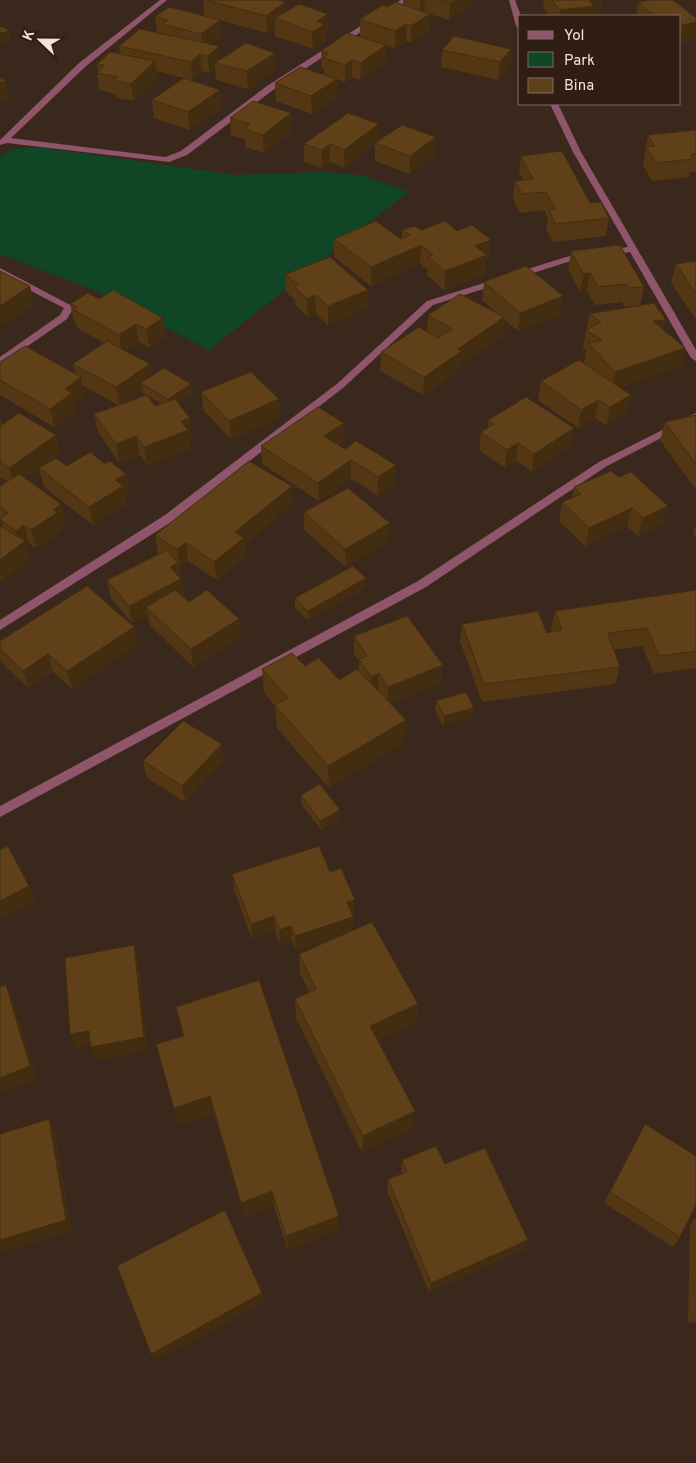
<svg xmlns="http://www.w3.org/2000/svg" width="696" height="1463" font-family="Overpass,sans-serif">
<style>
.green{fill:#104525}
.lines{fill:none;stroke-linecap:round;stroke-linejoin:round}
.minor{fill:#8f566b;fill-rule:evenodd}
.wall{fill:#533715;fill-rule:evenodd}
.shaded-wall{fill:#432d11}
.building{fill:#604018;stroke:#432d11}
</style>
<rect width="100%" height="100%" fill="#3a281d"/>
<path class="green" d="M38 147 236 175 323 172 360 175 408 192 209 350 96 291 0 254V158L11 149Z"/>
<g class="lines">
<path class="minor" d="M160 0H167L85 67 11 138 165 157 181 151 267 86 401 0H409L273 90 187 155 169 162 7 143 0 145V140L79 63Z
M509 0H515L521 16 520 28 516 26Z
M550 104H558L581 152 696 350V361L691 358 630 252 608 256 604 253 608 250 628 247 573 152Z
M586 253 590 256 589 258 571 261 433 305 344 387 173 521 0 630V620L165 515 338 383 427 301 566 257Z
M0 268 74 307 67 319 0 365V357L60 315 64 308 0 275Z
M696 413V420L607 466 426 587 0 817V806L418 581 599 462Z"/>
</g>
<path class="wall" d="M203 0H278L285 2 286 12 328 31 326 33V41L313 49 275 36V27L267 33 220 20 221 37 211 45 220 60 276 70 248 89 216 80 215 68 209 73 202 71 192 80 156 71 157 79 134 101 116 98V94L99 90 97 73 98 71 97 64 120 54 119 46 157 32 155 17 204 16Z
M403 0H474L471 1V6L449 20 430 14 429 31 411 43 406 41 395 48 386 45 385 63 360 80 352 77 345 82 337 79V97L312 114 276 101 275 83 324 75V69L322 68 321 51 377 42 360 37V19L388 7 403 5Z
M544 0H602L599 16H550L543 8Z
M638 2 696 18V39L680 42V16H636Z
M511 49 510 66 498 80 441 67 442 50Z
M152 100 222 108 190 130 154 118Z
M291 113 292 131 264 153 245 147V140L231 135 230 118Z
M696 130V172H690L689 177 652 181 643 165 648 135Z
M436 137 435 155 410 174 375 161V144L344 168 330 162 322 168 304 162V144L379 141Z
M521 156 590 203 609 218 606 236 553 242 546 228 548 218 544 210 520 213 513 199 515 181 523 180 519 173Z
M402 230H422L489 258 486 260 485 274 444 290 427 275 428 270 420 263 371 286 334 257V239H402Z
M571 251 644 287 640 305 625 307 622 302 595 305 587 291 580 292 568 269Z
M696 261V319L671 283 676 264Z
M286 274 368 308 328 325 316 314 308 317 295 305V300L286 292Z
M484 282 560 315 518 331 504 319 502 336 461 364 460 369 423 395 380 371 381 352 427 331 428 315 498 314 482 300Z
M88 293 166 336 149 347 139 342 125 351 150 364 152 376 192 394 178 403 192 436 189 438 190 449 147 465 140 455 119 462 98 432 94 414 118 405 82 385 85 396 75 403 76 411 54 427 0 395V362L76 374 73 364 104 343 77 328 76 324 74 322 70 304ZM142 390 143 393 147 395 123 404ZM147 395 161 404 155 406Z
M589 314 663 330 681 367 620 387 627 413 606 425 595 418 578 428 538 400 541 381 588 366 584 362 586 350 583 348Z
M201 392 279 399 280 418 231 439 204 411Z
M696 415V490L660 440 665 422Z
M0 419 2 425 56 435 60 453 25 478 61 504 65 523 61 526 62 531 36 548 29 543 26 546 30 559 3 581 0 579V526L3 528 2 523 0 522V486L7 481 0 477Z
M488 420 571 446 532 472 516 461 505 468 479 450 481 432 488 428Z
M344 423V441L339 445 345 449 396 465 395 484 378 496 351 478 319 501 262 464 261 446Z
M105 464 126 474 130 492 124 495 126 504 93 525 44 487 39 468Z
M611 471 663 524 638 536 627 526 585 546 559 521 562 502 572 498 574 487Z
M293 504 245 544 246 556 217 580 188 561 180 567 179 566 184 597 189 602 239 619 241 637 193 667 150 625 148 616 132 623 111 598 107 580 160 554 158 553 155 535Z
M304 512 389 541 346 567 304 530Z
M696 525V539L693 533Z
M366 578V588L308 620 295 608V598Z
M696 590V668L654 674 642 646 614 650 620 667 615 684 482 702 460 641 462 624 547 633 552 632 551 629 555 611Z
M134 627 137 645 72 689 53 672 28 688 1 662 0 658V641Z
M354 636 441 683 390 704 404 743 329 788 277 728 275 706 264 693 262 669 305 666 339 680 359 671V661L354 654Z
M436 701 474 708 473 717 443 726 435 710Z
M143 761H224L185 802 147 778Z
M301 795 340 810V818L321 830 301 804Z
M330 872 354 916H353V930L418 1004 416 1023 378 1040 413 1128 362 1152 296 1018 295 999 309 992 300 973 299 954 332 939 296 951 292 941 280 945 275 931 252 939 234 890 232 874Z
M176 1007 339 1230 288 1250 274 1206 245 1217 214 1113 179 1125 174 1108 183 1036Z
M645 1124 680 1237 673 1247 604 1203Z
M402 1160 528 1240 524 1250 429 1292 387 1191 388 1179 402 1174 401 1172Z
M696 1217V1323L688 1322 690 1225Z"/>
<path class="shaded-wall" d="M420 0H425L424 13 420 15Z
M455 0H471V6L449 20 450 3Z
M589 0H602L599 16H560V10Z
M285 2 286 19 275 18V27L267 33 266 16Z
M328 14V31L326 33V41L313 49 312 32 317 21Z
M430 14 429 31 411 43V26Z
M220 20 221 37 202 52 201 34Z
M696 22V39L680 42 683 25Z
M406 24V41L395 48V31Z
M9 30 11 39 0 44V34Z
M386 45 385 63 360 80 361 63Z
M219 46 220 64 215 63V68L209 73 208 56Z
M511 49 510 66 498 80 500 62Z
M275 53 276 70 248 89 247 71Z
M200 54 202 71 192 80 191 62Z
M352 60V77L345 82V65Z
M155 61 157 79 134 101 131 84Z
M337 79V97L312 114 311 96Z
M6 81 10 99 0 102V83Z
M220 90 222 108 190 130 188 112Z
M291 113 292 131 264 153 263 135Z
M379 124V142L344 168V150Z
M436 137 435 155 410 174V156Z
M330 144V162L322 168V150Z
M491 240 489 258 486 260 485 274 444 290 445 271 475 246Z
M421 245 420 263 371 286V267Z
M590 273 587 291 580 292 583 274Z
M30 286 34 305 0 327V306Z
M368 290V308L328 325V306Z
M315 295 316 314 308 317 307 299Z
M563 296 560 315 518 331 520 313Z
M504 317 502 336 461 364 460 369 423 395 424 377 458 349Z
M163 318 166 336 149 347 146 329Z
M666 320 661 338 653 321Z
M136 324 139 342 122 353 119 335Z
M685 348 681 367 611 390 615 372Z
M150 364 152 382 141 383 142 390 120 406 116 387Z
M81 377 85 396 75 403 76 411 54 427 50 409 65 389Z
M191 384 192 394 170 409 168 399Z
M631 395 627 413 606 425 610 407Z
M279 399 280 418 231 439 229 421Z
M599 400 595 418 578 428 581 410Z
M190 418 192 436 189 438 190 449 147 465 144 447 181 421Z
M344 423V441L325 454 324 436Z
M574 428 571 446 532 472 534 454Z
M56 435 60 453 15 486 9 468Z
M136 436 140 455 119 462 116 444Z
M518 443 516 461 505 468 507 450Z
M351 460V478L319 501 318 483Z
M396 465 395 484 378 496V477Z
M126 474 130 492 124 495 126 504 93 525 89 507 115 480Z
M292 486 293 504 245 544 246 556 217 580 214 562 235 532Z
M61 504 65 523 61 526 62 531 36 548 31 530 53 510Z
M668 506 663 524 638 536 643 518Z
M632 508 627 526 585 546 589 528Z
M390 523 389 541 346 567 345 549Z
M24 525 29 543 26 546 30 559 3 581 0 573V560L20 544 16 531Z
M186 543 188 561 180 567 177 549Z
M178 563 184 597 146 607 148 616 132 623 129 606 170 567Z
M366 578V588L308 620V611Z
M239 619 241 637 193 667 191 649Z
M134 627 137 645 72 689 67 671Z
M48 654 53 672 28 688 23 671Z
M443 665 441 683 387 705 388 687Z
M379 673 378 691 370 694 371 677Z
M474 708 473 717 443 726 444 716Z
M406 720 404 743 329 788 328 766Z
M222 744 224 761 185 802 182 786Z
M340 810V818L321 830 320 821Z
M29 886 35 902 0 919V901Z
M355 900 354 916 347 918V902Z
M274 916 275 931 252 939 251 924Z
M353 917V932L296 951 295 936Z
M291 926 292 941 280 945 279 930Z
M134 945 138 960 148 1051 96 1060 91 1047Z
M6 985 13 999 37 1079 0 1094V1078Z
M418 1004 416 1023 369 1044 370 1026Z
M89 1031 95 1044 76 1048 70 1034Z
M210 1096 214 1113 179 1125 174 1108Z
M415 1111 413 1128 362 1152 363 1136Z
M49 1119 55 1131 72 1231 0 1253V1240Z
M272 1191 274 1206 245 1217 241 1203Z
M339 1216V1230L288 1250 286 1236Z
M528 1240 524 1250 429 1292 431 1283Z
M262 1293 264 1303 156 1361 151 1354Z"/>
<path class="building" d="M206 0H278L285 2 266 16Z
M439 0H455L450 3Z
M552 0H590H589L594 6 560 10Z
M650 0H673L696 18V22L683 25 680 22V16H654L638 2Z
M395 2 430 14 411 26 406 24 395 31 360 19 383 5 388 7Z
M299 4 328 14 317 21 325 24 312 32 275 18Z
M169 7 220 20 201 34 163 24 168 20 155 17Z
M0 26 9 30 0 34Z
M140 29 219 46 208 56 200 54 191 62 119 46Z
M347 33 386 45 361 63 352 60 345 65 324 58 329 53 321 51Z
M454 36 511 49 500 62 442 50Z
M246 43 275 53 247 71 215 63Z
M110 52 155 61 131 84 114 80 117 77 97 73 105 65 97 64Z
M300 67 337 79 311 96 275 83Z
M0 77 6 81 0 83Z
M184 78 220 90 188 112 152 100Z
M253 101 291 113 263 135 244 129 250 124 230 118Z
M348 113 379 124 344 150 330 144 322 150 304 144Z
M402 125 436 137 410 156 375 143Z
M696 130V154L690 155 693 159 656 163 646 147 655 146 648 135Z
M562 151 590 203 601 202 609 218 555 224 549 210 555 209 546 192 522 194 515 181 533 179 521 156Z
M376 221 401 239 410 235 402 230 414 226 422 230 445 221 457 231 472 225 491 240 475 246 487 255 445 271 428 257 433 255 421 245 371 267 334 239Z
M620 245 644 287 628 288 626 284 598 287 590 273 583 274 571 251Z
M330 257 368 290 328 306 315 295 307 299 295 287 298 285 286 274Z
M696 261V294L676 264Z
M526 266 563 296 520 313 484 282Z
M0 271 30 286 0 306Z
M113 290 163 318 146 329 136 324 119 335 74 310 77 307 70 304 88 293 99 299Z
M460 294 504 317 458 349 462 351 424 377 381 352 419 327 438 338 452 329 428 315Z
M654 303 666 320 653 321 685 348 615 372 588 343 602 340 586 330 601 322 589 314Z
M107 341 150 364 116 387 73 364Z
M25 346 81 377 65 389 72 393 50 409 0 380V362Z
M579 360 631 395 610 407 599 400 581 410 541 381Z
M164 368 191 384 168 399 141 383Z
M251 372 279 399 229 421 201 392Z
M147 395 155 406 175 399 190 418 181 421 188 430 144 447 136 436 116 444 94 414Z
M526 397 574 428 534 454 518 443 507 450 481 432 494 424 488 420Z
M318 407 344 423 324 436 345 449 356 441 396 465 378 477 351 460 318 483 261 446Z
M19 413 56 435 9 468 0 462V426Z
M696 415V464L665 422Z
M90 452 105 464 110 461 126 474 115 480 123 486 89 507 39 468 56 458 67 466Z
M249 461 292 486 235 532 244 538 214 562 186 543 177 549 155 535Z
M611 471 619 477 631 472 668 506 643 518 632 508 589 528 562 502 581 494 574 487Z
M19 474 61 504 53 510 58 512 31 530 24 525 16 531 0 519 8 513 0 507V486Z
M348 488 390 523 345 549 304 512Z
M0 526 25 541 0 560Z
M167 550 178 563 170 567 181 579 129 606 107 580Z
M353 566 366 578 308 611 295 598Z
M87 586 134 627 67 671 48 654 23 671 0 649V641Z
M175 590 189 602 207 590 239 619 191 649 146 607Z
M696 590V651L659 656 647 628 608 633 620 667 484 684 462 624 538 611 547 633 562 630 555 611Z
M407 616 443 665 388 687 379 673 371 677 359 659 367 656 354 636Z
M292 653 305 666 319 658 339 680 357 669 406 720 328 766 275 705 288 698 262 669Z
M466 692 474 708 444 716 436 701Z
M183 721 222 744 182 786 143 761Z
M320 784 340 810 320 821 301 795Z
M8 846 29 886 0 901V850Z
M319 846 330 872 341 868 355 900 347 902 353 917 295 936 291 926 279 930 274 916 251 924 232 874Z
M372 922 418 1004 370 1026 415 1111 363 1136 295 999 316 989 299 954Z
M134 945 144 1037 91 1047 89 1031 70 1034 65 958Z
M259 980 339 1216 286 1236 272 1191 241 1203 210 1096 174 1108 156 1044 184 1036 176 1007Z
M6 985 30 1066 0 1078V987Z
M49 1119 66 1220 0 1240V1134Z
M645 1124 696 1156V1205L680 1237 610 1192Z
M436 1146 445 1164 485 1148 528 1240 431 1283 388 1179 407 1172 402 1160Z
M225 1210 262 1293 151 1354 117 1266Z"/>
<rect x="518" y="15" width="162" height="90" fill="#301e14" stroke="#7d6d64"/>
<rect x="528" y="31" width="25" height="8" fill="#8f566b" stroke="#7d6d64"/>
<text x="564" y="40" font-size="15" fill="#f0e4dd">Yol</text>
<rect x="528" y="52" width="25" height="15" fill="#104525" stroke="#7d6d64"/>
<text x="564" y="65" font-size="15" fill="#f0e4dd">Park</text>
<rect x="528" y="78" width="25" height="15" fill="#604018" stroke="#7d6d64"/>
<text x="564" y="90" font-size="15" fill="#f0e4dd">Bina</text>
<g transform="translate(40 40) rotate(292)" stroke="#301e14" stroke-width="4" paint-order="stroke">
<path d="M0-4L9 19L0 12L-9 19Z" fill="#f0e4dd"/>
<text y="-8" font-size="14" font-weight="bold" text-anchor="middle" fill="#f0e4dd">K</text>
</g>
</svg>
